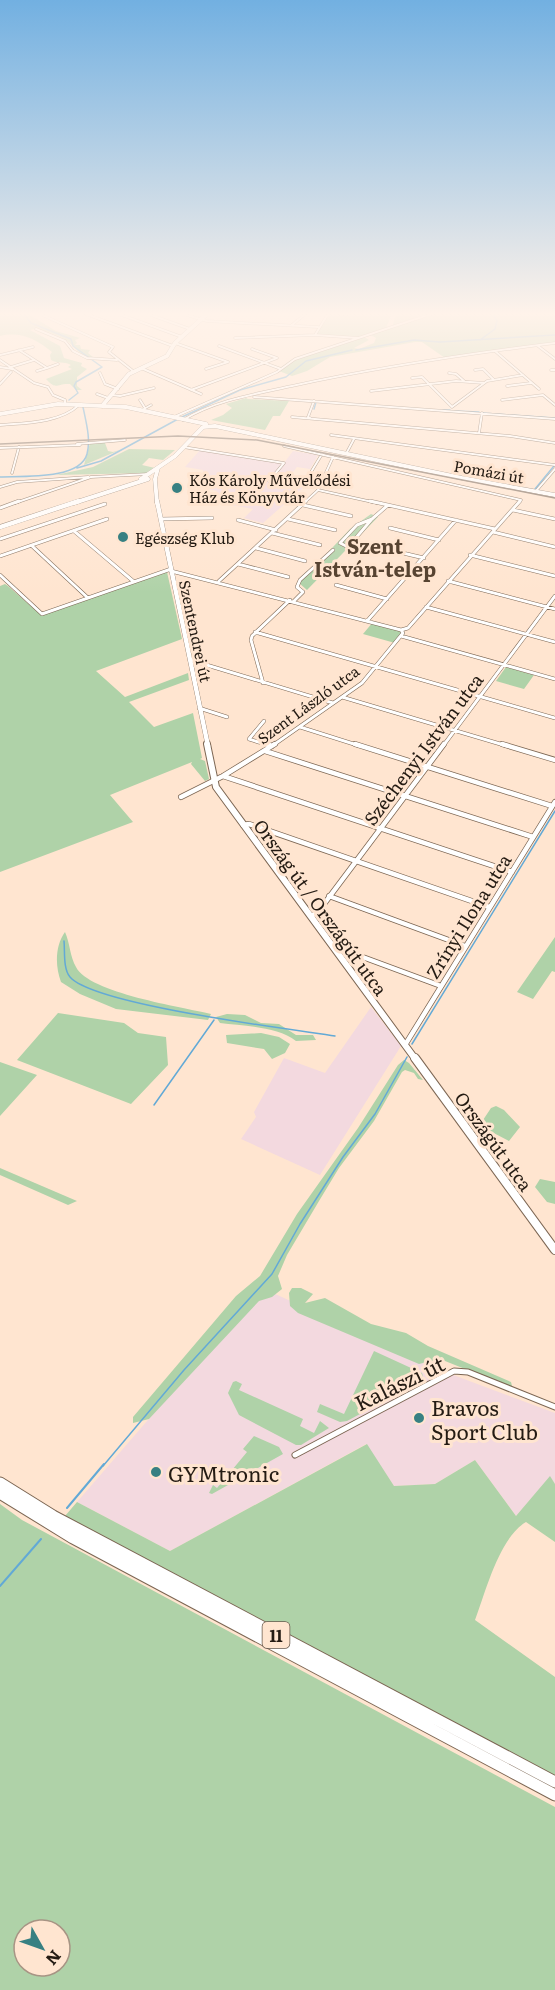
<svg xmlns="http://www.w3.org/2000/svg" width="555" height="1990" font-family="Literata,serif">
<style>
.industrial{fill:#f3d9df}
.green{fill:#afd2a8;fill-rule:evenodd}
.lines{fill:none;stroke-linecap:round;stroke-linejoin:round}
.stream-far1{stroke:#62a9d6;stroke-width:1.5}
.stream{stroke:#62a9d6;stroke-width:2}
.minor-far3-casing{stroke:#7c6653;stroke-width:3}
.minor-far2-casing{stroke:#7c6653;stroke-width:4}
.minor-far1-casing{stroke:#7c6653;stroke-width:6}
.minor-casing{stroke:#7c6653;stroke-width:7}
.secondary-far3-casing{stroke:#7c6653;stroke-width:4.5}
.secondary-far2-casing{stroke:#7c6653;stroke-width:5}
.secondary-far1-casing{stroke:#7c6653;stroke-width:8}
.secondary-casing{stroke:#7c6653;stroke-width:10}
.primary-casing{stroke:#7c6653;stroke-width:13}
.minor-far3{stroke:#fff;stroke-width:2}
.minor-far2{stroke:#fff;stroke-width:3}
.minor-far1{stroke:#fff;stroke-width:4.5}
.minor{stroke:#fff;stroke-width:5}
.secondary-far3{stroke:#fff;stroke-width:4}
.secondary-far2{stroke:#fff;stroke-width:4.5}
.secondary-far1{stroke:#fff;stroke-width:6}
.secondary{stroke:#fff;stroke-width:8}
.primary{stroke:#fff;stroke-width:11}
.tram{stroke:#8d7b6d;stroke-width:1.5}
.poi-dot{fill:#378082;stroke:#ffe5d0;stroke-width:2}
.labels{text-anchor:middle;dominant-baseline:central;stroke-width:6;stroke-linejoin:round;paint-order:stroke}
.far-street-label{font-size:15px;fill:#241b13;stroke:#ffe5d0}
.far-poi-label{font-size:15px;fill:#241b13;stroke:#ffe5d0;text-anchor:start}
.shield{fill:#ffe5d0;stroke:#66584c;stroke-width:1.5}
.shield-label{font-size:16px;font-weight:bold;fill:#241b13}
.street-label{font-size:18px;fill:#241b13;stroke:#ffe5d0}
.far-district-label{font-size:20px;font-weight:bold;fill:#574331;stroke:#ffe5d0}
.near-street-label{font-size:21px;fill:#241b13;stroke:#ffe5d0}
.near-poi-label{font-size:21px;fill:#241b13;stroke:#ffe5d0;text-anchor:start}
</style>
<rect width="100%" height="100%" fill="#ffe5d0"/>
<path class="industrial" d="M200 450 284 463 293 451 318 455 310 469 297 467 286 481 305 486 263 523 244 518 253 509 231 505 215 494 217 491 199 487 204 483 203 470 185 467Z
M371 1007 401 1046 320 1175 241 1139 256 1117 254 1112 284 1058 325 1073Z
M262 1288 456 1376 555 1413V1484L550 1477 516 1516 475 1460 435 1484 394 1486 366 1444 170 1551 77 1502Z"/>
<path class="green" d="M0 314H28L56 331 80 338 75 340 77 343 75 345H80L81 349 90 350 88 353 94 358C80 358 75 346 66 340 58 335 37 327 30 330L60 346 64 358 82 363 81 366 87 369 77 377V386L82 390H76L70 384C56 383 57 391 46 379L72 369 68 367 71 365C64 361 58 364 51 360L50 355 52 352C37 340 22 331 0 336Z
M328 314H392L386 328 358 338 315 335Z
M396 314H555V343L445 358 422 342H415L330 357 307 371 292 376 279 371 300 357 364 337 369 340 354 348 359 349 374 343 376 338 371 335 424 315 393 325Z
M246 398 248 399 289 401 280 416H273L265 430 211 420 223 415 232 408 226 404Z
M110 442 105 443 108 451 113 452 120 450 84 465 90 443Z
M129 449 175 450 163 460 149 458 142 465 155 468 147 473 56 475 93 467Z
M371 514 378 517 307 590 299 583 350 529Z
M167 572 182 639 96 671 125 697 188 673 189 680 129 702 154 727 193 713 202 758 200 759 205 761 209 779 205 781 191 764 192 762 110 795 133 822 0 872V586L5 584 8 586 41 615Z
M373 622 401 630 403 633 395 643 363 634Z
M506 667 534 675 524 689 496 681Z
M65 932C70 943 70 957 76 967 89 993 182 1007 211 1014L208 1020 116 1009 80 994 61 982C55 966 55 946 65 932Z
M555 937V972L552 971 533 999 517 992Z
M58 1013 124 1023 138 1033 166 1037 168 1065 131 1104 17 1060Z
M227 1014 245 1015 261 1023 279 1024 296 1035H313L316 1040 296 1041C277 1026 243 1026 220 1023L216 1017Z
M261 1033 279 1037 290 1044 285 1053 272 1059 264 1049 227 1043 226 1035Z
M404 1060 409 1063 423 1080 418 1079 414 1073 405 1070 402 1072 374 1121 339 1168 319 1201 287 1255 278 1276 282 1289 272 1297 259 1301 149 1419 133 1423V1417L236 1296 260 1276 297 1214 358 1128 398 1065Z
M0 1062 37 1075 0 1116Z
M496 1106 504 1110 520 1127 509 1141 486 1129 481 1123 491 1108Z
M0 1168 77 1201 68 1205 0 1175Z
M540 1179 555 1182V1204L547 1202 535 1187Z
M292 1288H301L313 1294 305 1303 325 1298 371 1324 406 1333 428 1346 511 1382 512 1386 510 1387 445 1361 435 1360 419 1364 298 1313 290 1306 289 1293Z
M374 1351 422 1373 424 1380 347 1421 340 1422 317 1412 320 1404 344 1414Z
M236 1381 242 1384 239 1390 303 1419 300 1426 314 1433 320 1421 329 1428 301 1445H296L239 1415 228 1393 233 1382Z
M254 1436 279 1447 283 1454 212 1494 209 1493 213 1485 217 1488 247 1452 243 1449Z
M367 1444 394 1486 435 1484 475 1460 516 1516 550 1476 555 1484V1542L526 1522C499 1538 486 1591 475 1620L555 1677V1776L65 1516 77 1502 170 1551Z
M0 1504 22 1520 555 1807V1990H0ZM24 1930H60V1966H24Z"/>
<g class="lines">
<path class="stream-far1" d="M24 314 31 323 71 339 73 346 102 367 76 382 74 386 78 393 69 400
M480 340 495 329 497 321 493 314
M356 350 414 340 440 342 555 335
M314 409 316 402
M443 410H450
M455 411 479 412
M482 413 555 418
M182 417 240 390 286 377 306 361 352 350
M77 468 101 461 178 419
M0 477C22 476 80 480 87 454 91 439 86 422 83 407
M535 489 554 466
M64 941C65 951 63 969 70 977 94 1005 290 1029 335 1036
M412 1044 555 811
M154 1105 214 1020
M103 1466 184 1370 272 1274 300 1224 343 1157 375 1114 407 1057"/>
<path class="stream" d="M67 1508 104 1464
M0 1586 41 1539"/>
<defs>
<path id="minor-far3" d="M40 314 113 347 109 352 133 371
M86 314 173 346
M119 314 182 337
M148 314 190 329
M183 314 207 321 318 327
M328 314 315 335 358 338
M340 314H347
M292 325 305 314
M36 329 65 341 73 351 87 358 117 360
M235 338 315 335
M175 343 228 362 206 369
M219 346 281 369
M538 346 555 359
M252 349 277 358
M19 350 47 368 58 364
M495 351 539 389
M0 355 33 347
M0 360 34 383 48 387 53 395 65 400V404
M0 367 12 369
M11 367 34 360
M141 368 201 394
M475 370 483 369 493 379
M551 370H555
M37 371 47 368
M100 373 105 384 118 389
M449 373 456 374 464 381
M412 378 422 377 452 407
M0 384 11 372
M507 386 531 383
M191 390 277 358
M371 391 456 381 484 383
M97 394 108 398
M112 395 120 396 154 388
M254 397 555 419
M140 400 145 408
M502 400 543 395 555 405
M452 407 487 381 523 375
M142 410 151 405
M174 417 277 372 295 359 431 314
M292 417 510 436 555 443
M310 418 308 417 314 401
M183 420C216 400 255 394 292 386 379 367 467 354 555 343
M0 425C25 423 60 423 79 405
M479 433 482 413
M331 435 555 465
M77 444 125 440
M284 446 521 500 518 503
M183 447 284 463 269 481 280 486
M0 448 80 445
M346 454 354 439
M333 457 318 490 377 503
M12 473 19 447
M305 482 322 454
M0 487 17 482 88 477
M536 491 555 469
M15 503 91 477 149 474
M304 503 318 490"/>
<path id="minor-far2" d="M370 501 495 529
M303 505 351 516
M0 508 19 501
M513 510 555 519
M161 519 212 518
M288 519 335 530
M372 519 348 547 340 543 357 525Z
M372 519 388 505
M238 520 276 530
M390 528 439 540
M74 531 133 581
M493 532 555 547
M272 533 320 545
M0 539 105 504
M31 545 88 598
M373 546 424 558
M256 548 305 561
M470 555 555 576
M0 556 107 519
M238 564 288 577
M354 565 406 578
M171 571 401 630
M0 575 42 614
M219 581 306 501
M448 581 555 609
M336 585 387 599
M294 601 303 592 297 587 300 580 333 550
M426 607 555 642
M42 614 171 569
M367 621 456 520
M401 630 408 628 520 501
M255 632 555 718
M401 636 555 679
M190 660 333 703
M263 683 251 640 252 636 290 600
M342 697 507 746
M199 708 227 717
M264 721 249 739 271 746
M300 727 360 746
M272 746 362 683 403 633 401 630
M443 746 555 596"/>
<path id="minor-far1" d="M266 744 272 746
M355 744 552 806
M502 744 555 760
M265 751 533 837
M223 776 512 872
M181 797 223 776 275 744
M243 825 249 824 489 907
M329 896 465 946
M311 916 318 912 444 744
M335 949H341L441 986
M405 1045 555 802"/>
<path id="minor" d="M295 1455 454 1371 468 1372 555 1407"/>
<path id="secondary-far3" d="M102 406 129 374 167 356 175 343 207 314
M0 414 58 404 126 407 206 424
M203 427 215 426 462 478 555 495
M141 479 175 456 203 427
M74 503 148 479
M157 503 155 479 158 468"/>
<path id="secondary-far2" d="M157 501 208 746
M0 527 79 501"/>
<path id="secondary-far1" d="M207 744 216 787 416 1060"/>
<path id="secondary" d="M415 1058 555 1250"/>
<path id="primary" d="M0 1483 53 1516 555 1782
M0 1493 73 1538 555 1795"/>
</defs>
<use href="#minor-far3" class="minor-far3-casing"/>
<use href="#minor-far2" class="minor-far2-casing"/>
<use href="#minor-far1" class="minor-far1-casing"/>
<use href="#minor" class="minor-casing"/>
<use href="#secondary-far3" class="secondary-far3-casing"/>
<use href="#secondary-far2" class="secondary-far2-casing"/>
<use href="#secondary-far1" class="secondary-far1-casing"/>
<use href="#secondary" class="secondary-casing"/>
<use href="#primary" class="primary-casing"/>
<use href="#minor-far3" class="minor-far3"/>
<use href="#minor-far2" class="minor-far2"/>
<use href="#minor-far1" class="minor-far1"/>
<use href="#minor" class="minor"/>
<use href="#secondary-far3" class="secondary-far3"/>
<use href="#secondary-far2" class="secondary-far2"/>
<use href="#secondary-far1" class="secondary-far1"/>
<use href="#secondary" class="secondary"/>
<use href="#primary" class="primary"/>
<path class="tram" d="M0 444 178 436 257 440 555 498"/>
</g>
<linearGradient id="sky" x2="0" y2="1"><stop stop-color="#72b0e1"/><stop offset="0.53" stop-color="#fff3ea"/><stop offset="1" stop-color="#fff3ea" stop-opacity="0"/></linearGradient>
<rect width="555" height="593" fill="url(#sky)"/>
<g class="poi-dot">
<circle cx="177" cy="488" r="6"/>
<circle cx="123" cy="537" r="6"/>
<circle cx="419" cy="1418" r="6"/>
<circle cx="156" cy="1472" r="6"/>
</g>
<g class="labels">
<g class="far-street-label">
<text transform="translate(489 471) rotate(10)">Pomázi út</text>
<text transform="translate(196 631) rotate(78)">Szentendrei út</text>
<text transform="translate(308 704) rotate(-36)">Szent László utca</text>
</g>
<g class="far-poi-label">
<text x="189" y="479">Kós Károly Művelődési<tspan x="189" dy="17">Ház és Könyvtár</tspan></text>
<text x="135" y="537">Egészség Klub</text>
</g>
<rect class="shield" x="262.5" y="1622" width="27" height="26" rx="4.5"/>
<g class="shield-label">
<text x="276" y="1635">11</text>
</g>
<g class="street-label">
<text transform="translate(423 749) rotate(-53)">Széchenyi István utca</text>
<text transform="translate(321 907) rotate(54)">Ország út / Országút utca</text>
<text transform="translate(468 916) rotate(-58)">Zrínyi Ilona utca</text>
<text transform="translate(494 1141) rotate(54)">Országút utca</text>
</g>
<g class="far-district-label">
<text x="375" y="545">Szent<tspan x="375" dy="23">István-telep</tspan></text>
</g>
<g class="near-street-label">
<text transform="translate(399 1382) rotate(-26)">Kalászi út</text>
</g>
<g class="near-poi-label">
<text x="431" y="1406">Bravos<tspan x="431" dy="24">Sport Club</tspan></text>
<text x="168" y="1472">GYMtronic</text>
</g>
</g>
<g transform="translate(42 1948) rotate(130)"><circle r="28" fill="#ffe5d0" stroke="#a79484" stroke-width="1.5"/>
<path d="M0-4.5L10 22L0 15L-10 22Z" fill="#378082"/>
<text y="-9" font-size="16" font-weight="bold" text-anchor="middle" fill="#241b13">N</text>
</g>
</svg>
